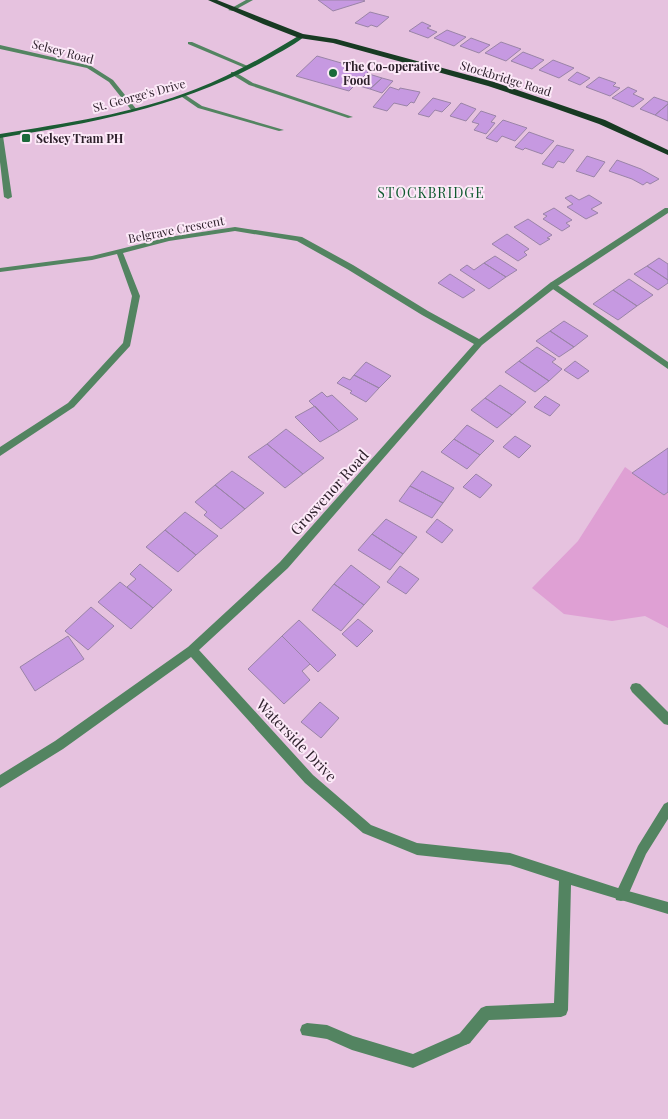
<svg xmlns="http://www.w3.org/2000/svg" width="668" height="1119" font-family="'Playfair Display',serif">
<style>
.green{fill:#dfa0d4}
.building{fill:#c699e1;stroke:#9a84a7}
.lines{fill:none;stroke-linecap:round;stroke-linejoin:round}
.service{fill:#538461;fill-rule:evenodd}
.minor{fill:#538461;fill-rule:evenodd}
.secondary{fill:#1b5c34;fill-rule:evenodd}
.primary{fill:#183a23;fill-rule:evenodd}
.poi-dot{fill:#1a6a3a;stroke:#fce9f8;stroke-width:2}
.labels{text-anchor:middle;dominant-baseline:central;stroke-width:4;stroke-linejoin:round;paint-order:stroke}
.far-street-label{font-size:12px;fill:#2d202b;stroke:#fce9f8}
.far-poi-label{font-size:12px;font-weight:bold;fill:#2d202b;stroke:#fce9f8;text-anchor:start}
.far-neighbourhood-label{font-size:14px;letter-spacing:1px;fill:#0e592e;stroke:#fce9f8}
.street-label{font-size:15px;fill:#2d202b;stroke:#fce9f8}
</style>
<rect width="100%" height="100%" fill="#e6c2df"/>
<path class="green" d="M625 467 664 495 668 492V628L645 616 612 621 564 614 532 588 578 541Z"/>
<path class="building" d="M318 0H363L365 1 333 11Z
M370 12 389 17 377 27 371 25 368 27 355 23Z
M422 22 431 26 427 28 437 32 428 38 409 31Z
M447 30 466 37 454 46 434 38Z
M471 38 490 45 479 53 460 46Z
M501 42 521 49 506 61 485 53Z
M523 52 544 60 532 69 511 61Z
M317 56 369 71 349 91 296 76Z
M553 60 574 68 559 78 539 70Z
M577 72 590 78 580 85 568 80Z
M369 74 382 78 370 89 356 85Z
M599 77 616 83 613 86 620 88 610 96 586 87Z
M382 78 393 81 382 93 370 89Z
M390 87 399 90 400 88 420 92 414 103 411 102 407 106 394 103 387 111 373 107Z
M628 87 637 91 633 94 644 99 633 107 612 98Z
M654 97 668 102V104L655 115 640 109Z
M433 98 451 103 442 112 435 110 429 117 418 114Z
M461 103 476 109 466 121 450 116Z
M668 104V121L655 115Z
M481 111 496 116 491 122 495 123 486 134 474 130 479 124 472 122Z
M503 120 527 128 515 141 502 136 497 142 486 138Z
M529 132 554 141 542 154 525 148 523 150 515 147Z
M557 145 574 150 564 163 558 161 553 168 542 164Z
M587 156 605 162 594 177 576 171Z
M617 160 641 169 659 179 650 184 647 182 643 185 632 179 609 171Z
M571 195 579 200 589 195 602 203 591 209 598 213 586 219 567 207 573 204 565 198Z
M554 208 572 220 566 223 570 226 562 231 543 219 547 216 543 214Z
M528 219 552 235 547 238 550 239 540 245 514 227Z
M507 234 529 249 524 252 527 255 518 261 492 244Z
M495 256 517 270 506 277 484 263Z
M659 258 668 264V280L647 266Z
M484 263 506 277 489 289 460 270 467 265 474 270Z
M647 266 668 280V283L658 290 634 274Z
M450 274 475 290 463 298 438 283Z
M629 279 653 295 637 306 613 290Z
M613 290 637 306 618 320 593 304Z
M564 321 588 336 574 347 550 331Z
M550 331 574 347 559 357 536 341Z
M537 347 556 359 552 362 562 369 549 381 519 361Z
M519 361 549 381 535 392 505 372Z
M575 361 589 371 578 379 564 370Z
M366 362 391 376 379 388 354 375Z
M354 375 379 388 366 402 350 393 352 391 337 383 343 377 350 380Z
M500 385 526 402 512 415 485 398Z
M322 392 327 397 332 395 358 419 339 431 309 401Z
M545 396 560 405 550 416 534 407Z
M485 398 512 415 497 428 471 410Z
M315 406 339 431 320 442 295 417Z
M467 425 494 441 480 455 454 439Z
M286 429 324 458 303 474 267 444Z
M515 436 531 446 519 458 503 447Z
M454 439 480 455 467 469 441 452Z
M267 444 303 474 285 488 248 457Z
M668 448V492L664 495 632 473Z
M232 471 264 493 245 509 215 485Z
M422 471 454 488 443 503 410 486Z
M476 474 492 485 480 498 463 487Z
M215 485 245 509 221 529 204 515 207 512 195 502Z
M410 486 443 503 432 518 399 501Z
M185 512 218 536 196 555 165 530Z
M386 519 417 537 403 554 372 534Z
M437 519 453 530 442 543 426 532Z
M165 530 196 555 178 572 146 547Z
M372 534 403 554 390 570 358 550Z
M140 564 172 590 153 608 127 587 136 579 130 574Z
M351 565 380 587 364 605 334 584Z
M400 566 419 579 406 594 387 582Z
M120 582 153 608 131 629 98 602Z
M334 584 364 605 341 631 312 610Z
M91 607 114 626 88 650 65 631Z
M358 619 373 631 357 647 342 634Z
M299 620 336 655 318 672 282 636Z
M68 636 84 659 35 691 20 667Z
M282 636 310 664 302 671 310 680 284 704 248 669Z
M320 702 339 718 321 738 301 722Z"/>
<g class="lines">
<path class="service" d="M188 42H192L250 67 245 68 188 44Z
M231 72H235L253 83 353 117 348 118 249 85 231 74Z
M553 282 668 362V369L550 287V283Z
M636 683 640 684 668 712V725L664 724 632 692 630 688 632 684Z
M668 802V819L646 854 626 900 621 901 616 900 615 895 638 846 664 804Z
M307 1023 327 1025 353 1036 413 1054 465 1031 470 1033 472 1038 470 1043 413 1068 352 1050 327 1039 302 1035 300 1030 302 1025Z"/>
<path class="minor" d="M246 0H253L233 11 228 10Z
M0 45 91 66 113 80 137 110 132 111 109 82 87 68 0 49Z
M184 94 202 106 284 130 279 131 198 108 182 97 181 96Z
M0 134 3 136 12 197 8 199 4 197 0 162Z
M665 208H668V213L556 287 482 345 288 568 199 650 313 775 371 825 417 843 510 853 621 889 668 902V914L571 885 568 1010 566 1015 561 1017 489 1020 470 1043 465 1045 460 1043 458 1038 460 1033 481 1008 486 1006 554 1003 559 881 510 865 417 855 363 833 305 783 191 657 63 749 0 788V775L55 741 188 647 280 562 474 344 422 315 347 269 297 241 235 231 169 241 123 253 140 296 130 346 74 407 0 456V447L68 403 123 343 132 296 117 254 92 260 0 272V268L92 256 169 237 235 227 302 237 353 265 428 311 479 339 550 283Z"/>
<path class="secondary" d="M300 35 305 36C292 47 274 55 259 64 177 108 91 123 0 138V134C66 123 133 114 196 89 232 75 267 55 300 35Z"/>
<path class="primary" d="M208 0H217L303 34 336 39 494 82 605 120 668 150V155L599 124 551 107 488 86 409 64 333 43 299 38 263 24Z"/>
</g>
<g class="poi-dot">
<circle cx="333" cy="73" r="5"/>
<rect x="21" y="133" width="10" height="10" rx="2.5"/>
</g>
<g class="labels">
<g class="far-street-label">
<text transform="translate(63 51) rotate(15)">Selsey Road</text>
<text transform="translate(506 78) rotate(17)">Stockbridge Road</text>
<text transform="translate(139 95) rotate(-15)">St. George's Drive</text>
<text transform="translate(176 229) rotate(-11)">Belgrave Crescent</text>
</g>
<g class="far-poi-label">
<text x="343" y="66">The Co-operative<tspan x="343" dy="14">Food</tspan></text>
<text x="36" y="138">Selsey Tram PH</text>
</g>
<g class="far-neighbourhood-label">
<text x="431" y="192">STOCKBRIDGE</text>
</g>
<g class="street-label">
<text transform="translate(329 492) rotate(-48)">Grosvenor Road</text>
<text transform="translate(297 740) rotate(46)">Waterside Drive</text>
</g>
</g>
</svg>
